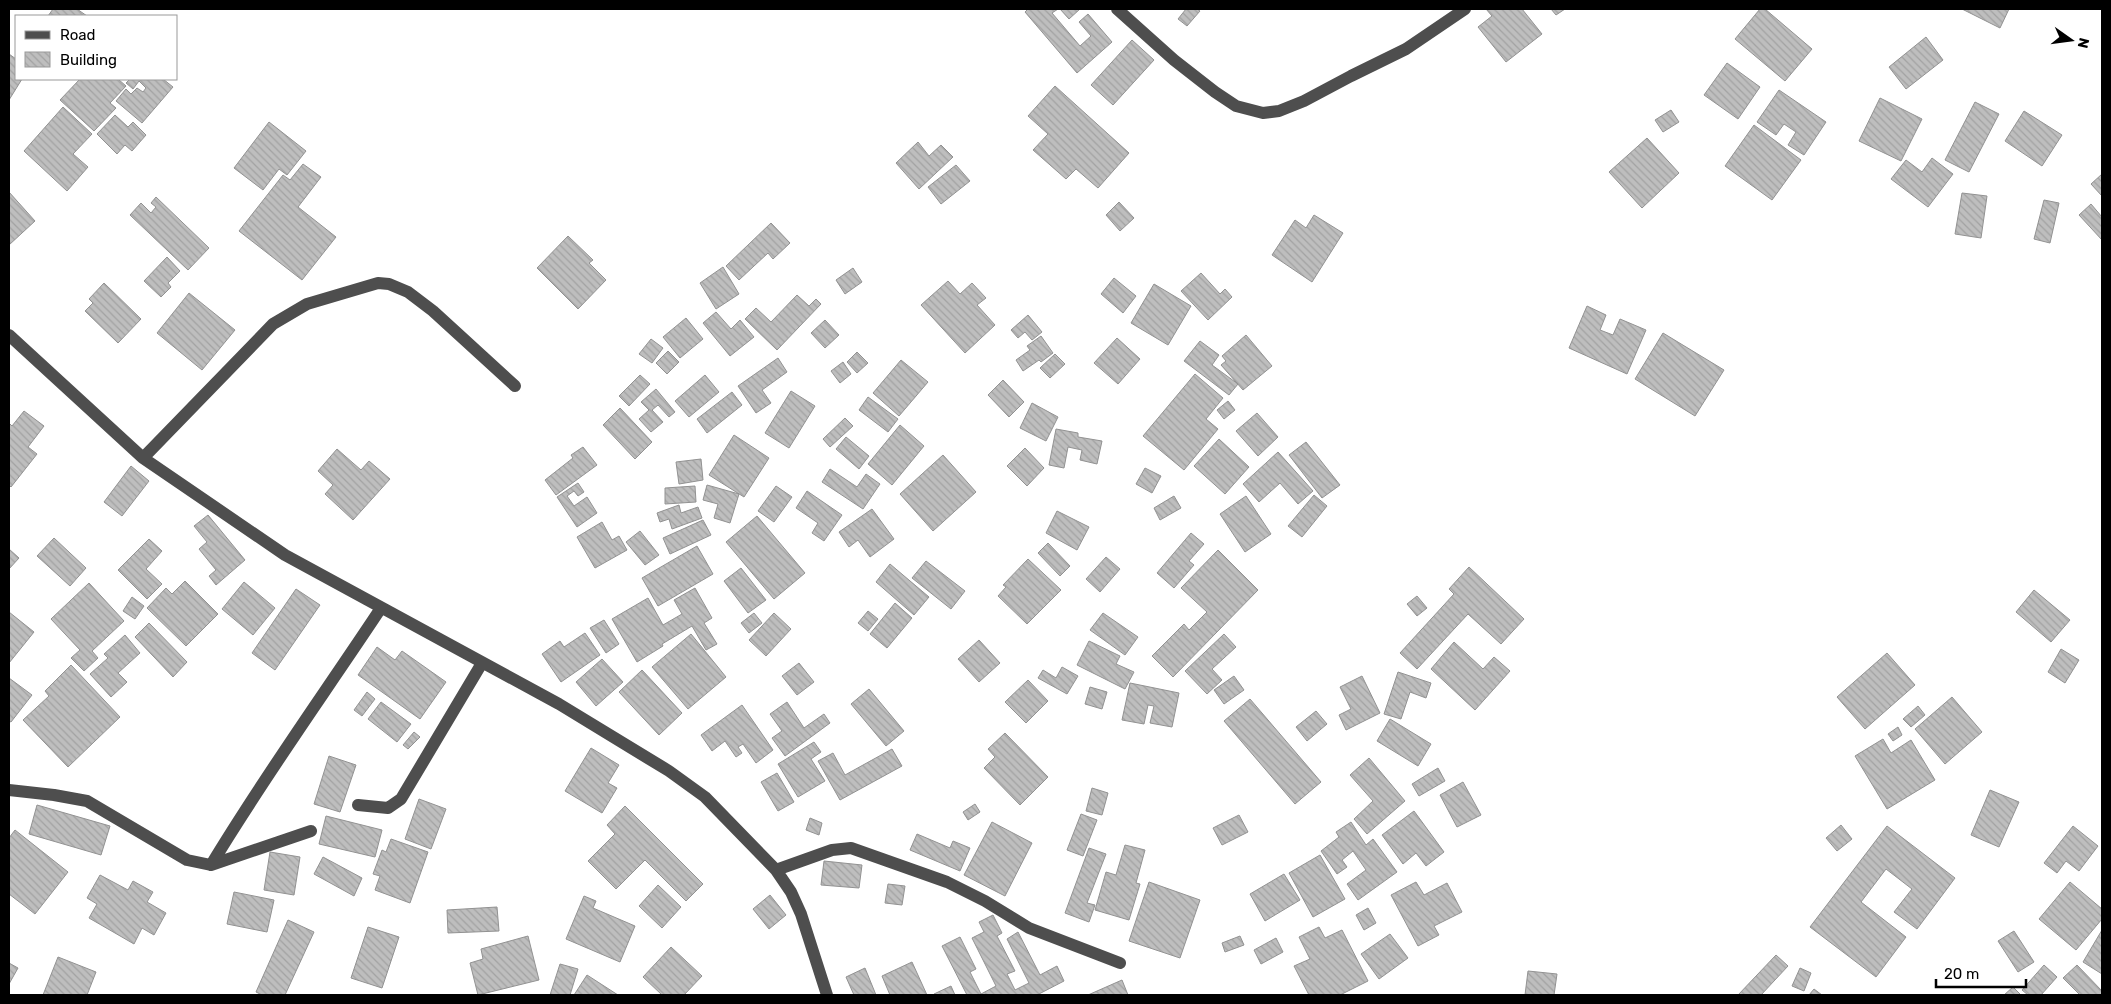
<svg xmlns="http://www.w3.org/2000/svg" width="2111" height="1004" font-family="Rubik,sans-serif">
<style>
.building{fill:url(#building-back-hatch);stroke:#929292}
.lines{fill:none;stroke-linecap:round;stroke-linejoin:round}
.minor{stroke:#4e4e4e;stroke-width:12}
</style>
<defs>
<pattern id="building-back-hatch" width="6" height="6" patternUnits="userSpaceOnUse" patternTransform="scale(1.25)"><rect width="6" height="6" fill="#bebebe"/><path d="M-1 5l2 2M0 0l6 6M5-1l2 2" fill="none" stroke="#a2a2a2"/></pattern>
</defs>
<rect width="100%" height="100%" fill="#fff"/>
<path class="building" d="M53 9H77L87 16H48Z
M1028 9H1058L1052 13 1080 46 1091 36 1079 22 1088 14 1112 42 1077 73 1025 12Z
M1060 9H1080L1069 19Z
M1186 9H1197L1200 11 1187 26 1178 19Z
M1486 9H1522L1542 34 1506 62 1478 27 1492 16Z
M1551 9H1565L1556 15Z
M1760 9H1765L1812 49 1785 81 1735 39Z
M1962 9H2009L2000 28Z
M1926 37 1943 60 1906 89 1889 67Z
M1132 40 1154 60 1113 105 1091 85Z
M9 54 16 59V79H22L9 100Z
M1727 63 1760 87 1738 119 1704 95Z
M80 79H118L126 86 110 103 116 108 94 131 60 100Z
M130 79H163L173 87 142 123 116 101 126 89 131 94 137 88 143 92 146 88 139 81 133 89 126 83Z
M1055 86 1129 153 1098 188 1076 169 1066 179 1033 150 1048 134 1028 116Z
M1779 90 1826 122 1804 155 1788 145 1796 132 1784 124 1776 135 1757 122Z
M1880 98 1922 119 1901 161 1859 141Z
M1975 102 1999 114 1969 172 1945 160Z
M63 107 92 134 73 154 88 167 67 191 24 151Z
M1671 110 1679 122 1663 132 1655 120Z
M2024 111 2062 135 2042 166 2005 141Z
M115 115 128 127 133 122 146 135 132 151 125 145 117 154 97 134Z
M269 122 306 151 287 175 279 169 263 190 234 168Z
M1754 125 1801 160 1772 200 1725 166Z
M1647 138 1679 173 1642 208 1609 172Z
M918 142 929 156 941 145 953 157 919 189 896 163Z
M1932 158 1953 174 1928 207 1891 179 1906 160 1922 172Z
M303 164 321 177 298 207 336 237 302 280 239 231 283 175 290 180Z
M956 165 970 181 941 204 928 187Z
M2102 174V196L2091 184Z
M9 192 35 221 9 245Z
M1962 193 1987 196 1981 238 1955 234Z
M156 197 209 248 188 270 130 215 141 203 151 213 156 207 151 203Z
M2044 200 2059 203 2050 243 2034 239Z
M1119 202 1134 218 1120 231 1106 215Z
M2091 204 2102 217V240L2079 215Z
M1314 215 1343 233 1312 282 1272 255 1295 220 1306 228Z
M771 223 790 243 773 259 768 253 739 280 726 266Z
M568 236 593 260 589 263 606 280 578 309 537 268Z
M167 257 180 271 168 283 171 287 161 297 144 281Z
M723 267 739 294 716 309 700 283Z
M853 268 862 282 845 294 836 280Z
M1201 273 1220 294 1225 289 1232 297 1208 320 1181 291Z
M1114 278 1136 296 1123 313 1101 294Z
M948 281 960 294 972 283 986 298 977 305 995 325 965 353 921 305Z
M104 283 141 319 118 343 85 311 93 303 89 299Z
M1154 284 1191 306 1168 345 1131 323Z
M189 293 235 330 202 370 157 333Z
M797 295 809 306 816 299 821 304 777 350 745 319 756 308 771 322Z
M1587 306 1606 315 1600 330 1613 335 1620 319 1646 330 1627 374 1569 348Z
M716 312 731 329 740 320 754 337 730 356 703 323Z
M1028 315 1042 332 1032 340 1025 332 1018 338 1011 330Z
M686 318 703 339 680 358 663 337Z
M825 320 839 335 825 348 811 333Z
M1663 333 1724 370 1695 416 1635 379Z
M1246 335 1272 366 1243 390 1221 365 1226 361 1222 356Z
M1041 336 1053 353 1041 362 1039 360 1023 371 1016 360 1030 350 1027 346Z
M1117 338 1140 359 1118 384 1094 363Z
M651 339 663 348 652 363 639 354Z
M1200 341 1219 355 1212 365 1238 384 1229 395 1184 361Z
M668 351 679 362 667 374 656 363Z
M857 352 868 363 857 373 847 362Z
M1055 354 1065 364 1050 378 1040 368Z
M778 358 787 372 762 390 771 403 756 413 738 386Z
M901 360 928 382 899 416 873 393Z
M843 362 851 374 840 383 831 371Z
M1195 374 1223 398 1206 419 1218 429 1184 470 1143 436Z
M640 375 650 384 629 406 619 396Z
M705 375 719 392 689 417 675 401Z
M1003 380 1024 402 1009 417 988 395Z
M656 389 675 412 669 417 658 405 652 410 663 422 651 432 639 419 649 410 641 402Z
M791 391 815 406 789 448 765 433Z
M732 392 742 405 707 433 697 419Z
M868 397 898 419 888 432 859 410Z
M1228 401 1235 410 1224 419 1217 410Z
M1032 403 1058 417 1046 441 1020 428Z
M620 408 652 442 635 459 603 425Z
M24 411 44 426 28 447 37 454 11 487 9 485V423L12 426Z
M1257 413 1278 437 1258 456 1236 431Z
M845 418 853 426 830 447 823 439Z
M900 425 924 446 892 485 868 464Z
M1056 429 1078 433V437L1102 441 1097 464 1080 460 1082 450 1068 447 1064 468 1049 465Z
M734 435 769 458 744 497 709 475Z
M846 437 869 456 859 469 836 449Z
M1219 439 1249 467 1225 494 1194 466Z
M1306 442 1340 485 1322 498 1289 455Z
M583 447 597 465 556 495 545 480 573 458 571 455Z
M1025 448 1044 468 1027 486 1007 466Z
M337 449 361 470 369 461 390 479 353 520 325 494 333 485 318 471Z
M1278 452 1313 491 1298 504 1280 483 1259 502 1243 484Z
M943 455 976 492 933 531 900 494Z
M701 459 703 480 679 484 676 462Z
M131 466 149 481 122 516 104 502Z
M1145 468 1161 476 1152 493 1136 484Z
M830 469 857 487 866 474 880 484 863 509 822 482Z
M578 483 584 492 578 496 574 491 567 496 574 506 587 497 597 513 577 527 557 497Z
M707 485 739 494 730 523 714 518 718 504 703 500Z
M695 486 696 502 665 504V488Z
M776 486 792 497 774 522 758 511Z
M807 491 842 515 824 541 812 533 818 523 796 508Z
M1314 495 1327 506 1302 537 1288 526Z
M1174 496 1181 508 1160 520 1154 508Z
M1246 496 1271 534 1245 552 1220 514Z
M679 505 681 513 698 507 702 518 672 529 669 519 660 522 657 513Z
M872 509 894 539 870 557 858 540 849 547 839 532Z
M1057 511 1089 527 1077 550 1046 533Z
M208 515 245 560 216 585 209 576 216 570 199 549 207 542 194 526Z
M757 516 805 573 774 599 726 542Z
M703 520 711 535 670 554 663 538Z
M602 522 612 540 619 536 627 550 595 568 577 537Z
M640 531 659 555 645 565 626 542Z
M1191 533 1204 544 1189 561 1194 565 1174 588 1157 573Z
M54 538 86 568 70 586 37 556Z
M149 539 162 551 146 569 162 584 147 599 118 570Z
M1048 543 1070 566 1060 576 1038 553Z
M697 546 713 574 658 606 642 578Z
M9 549 19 558 9 569Z
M1218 550 1258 590 1173 677 1152 656 1184 624 1189 630 1207 612 1181 588Z
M1106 557 1120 569 1100 592 1086 579Z
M1028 559 1061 590 1027 624 998 596 1006 587 1003 585Z
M926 561 965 591 951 609 912 578Z
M890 564 929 597 914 615 876 582Z
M1469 567 1524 619 1501 644 1468 614 1417 669 1400 653 1454 594 1449 589Z
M741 568 766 600 748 613 724 581Z
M185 581 218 614 186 646 147 608 166 588 172 594Z
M244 582 275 608 253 635 222 609Z
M89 583 124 621 92 651 98 658 84 671 71 658 80 650 51 619Z
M695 588 712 618 704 623 717 644 706 650 692 626 662 644 663 646 637 662 612 619 648 598 663 625 682 614 674 600Z
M296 589 320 605 275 670 252 653Z
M2034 590 2070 620 2051 642 2016 612Z
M1417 596 1427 608 1417 616 1407 604Z
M132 597 144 606 135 619 123 611Z
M895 603 912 618 887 648 870 634Z
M868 611 878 619 868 631 858 623Z
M9 612 34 632 9 663Z
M754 613 762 623 749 633 741 623Z
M774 613 791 629 766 656 749 640Z
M1103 613 1138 637 1125 655 1090 630Z
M604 620 619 644 606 653 590 628Z
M149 623 187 662 173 677 135 637Z
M585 633 600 655 561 682 542 654 560 641 564 647Z
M691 634 726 677 688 709 652 667Z
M1224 634 1236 647 1212 669 1222 680 1207 694 1185 671Z
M125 635 140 653 118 673 127 682 111 697 90 674 108 658 104 654Z
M979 640 1000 663 979 682 958 659Z
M1089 641 1120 656 1116 664 1134 672 1125 689 1077 665Z
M1454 642 1483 669 1494 657 1510 671 1475 710 1431 669Z
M377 647 395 660 402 651 446 682 420 719 358 675Z
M2061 649 2079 660 2065 683 2048 672Z
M1887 653 1915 685 1865 729 1837 697Z
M602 659 623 682 596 706 576 682Z
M799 663 814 682 797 695 782 676Z
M71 665 120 717 68 767 23 720 49 696 45 691Z
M1062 667 1078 676 1067 694 1038 678 1043 670 1056 678Z
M642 670 682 713 659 735 619 692Z
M1398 672 1431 683 1426 698 1410 692 1401 719 1384 714Z
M1234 676 1244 690 1224 704 1214 690Z
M1362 676 1380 713 1346 730 1339 715 1351 709 1340 687Z
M9 678 32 695 11 722 9 721Z
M1028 680 1048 701 1026 723 1005 702Z
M1130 683 1179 693 1172 727 1150 723 1154 706 1148 705 1144 724 1122 720Z
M1090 687 1107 692 1102 709 1085 704Z
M869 689 904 731 886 746 851 704Z
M367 692 375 699 362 716 354 710Z
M1952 697 1982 732 1945 764 1915 729Z
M1250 699 1321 782 1295 804 1224 721Z
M381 702 411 724 397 742 368 719Z
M787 702 804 728 824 714 830 723 785 756 772 738 782 731 770 714Z
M742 705 773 750 756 763 743 744 738 747 742 753 736 757 725 741 712 751 701 735Z
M1918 706 1925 715 1911 727 1903 719Z
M1316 711 1327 724 1307 741 1296 727Z
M1390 719 1431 744 1418 766 1377 741Z
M1898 727 1902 735 1893 741 1888 734Z
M414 732 420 737 408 749 403 745Z
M1005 733 1048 777 1020 805 984 768 995 757 988 749Z
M1883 739 1891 753 1911 740 1935 780 1887 809 1855 756Z
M814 742 821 752 811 759 825 781 798 797 778 764Z
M591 748 619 765 608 783 617 788 602 813 565 791Z
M892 749 902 766 840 800 818 761 833 753 845 775Z
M329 756 356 765 340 812 314 804Z
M1369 758 1405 801 1367 834 1354 819 1373 801 1350 775Z
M1438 768 1445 781 1419 796 1412 784Z
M777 773 794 802 778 811 761 782Z
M1463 782 1481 815 1457 827 1440 795Z
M1092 788 1108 793 1102 815 1086 811Z
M1990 790 2019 802 1999 847 1971 835Z
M419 799 446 809 431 849 405 839Z
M975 804 980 812 968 820 963 812Z
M37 805 110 826 101 855 29 834Z
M625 806 703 884 686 901 645 860 616 889 588 861 615 834 607 825Z
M1414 811 1444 852 1426 866 1416 853 1403 864 1382 835Z
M1081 814 1097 820 1083 856 1067 850Z
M1239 815 1248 832 1222 845 1213 828Z
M326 816 382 830 375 857 319 844Z
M810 818 822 823 819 835 806 830Z
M992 822 1032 843 1005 896 964 875Z
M1351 822 1366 845 1373 839 1397 872 1358 900 1347 884 1366 870 1353 851 1342 860 1347 867 1337 874 1321 851 1339 837 1336 832Z
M1841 825 1852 839 1837 851 1826 838Z
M1887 826 1955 878 1917 929 1894 912 1912 889 1886 869 1861 902 1906 937 1876 977 1810 927Z
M2073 826 2098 846 2079 871 2066 861 2057 873 2044 863Z
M15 830 68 872 35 914 9 894V838Z
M917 834 950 848 953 841 970 848 960 871 910 850Z
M391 839 428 852 410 903 375 890 380 876 373 874 382 850 386 852Z
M1125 845 1145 850 1136 883 1140 884 1129 920 1095 910 1106 872 1116 875Z
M1089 848 1106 854 1087 903 1095 905 1089 922 1065 913Z
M270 852 300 857 294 895 264 890Z
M1320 855 1345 899 1313 917 1289 873Z
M323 857 362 878 354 896 314 874Z
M824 861 862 865 859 888 821 885Z
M1284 874 1300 900 1265 921 1250 894Z
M100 875 128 890 133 881 153 892 147 902 166 913 154 935 142 928 134 944 89 918 97 904 87 898Z
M1149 882 1200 900 1180 958 1129 941Z
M1416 882 1424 895 1447 883 1462 912 1434 926 1439 935 1418 946 1391 895Z
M2070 882 2102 909V919L2076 950 2039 919Z
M888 884 905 886 902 905 885 903Z
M658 885 681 907 662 928 639 906Z
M234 892 274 900 267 932 227 924Z
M770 895 786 915 769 929 753 909Z
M584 896 596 901 593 908 635 926 620 962 566 939Z
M497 907 499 931 448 933 447 910Z
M1368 908 1376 923 1364 930 1356 915Z
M993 915 1002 933 997 936 1015 971 1007 974 1015 990 1029 983 1007 939 1018 932 1040 975 1057 966 1064 981 1037 995H967L942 946 960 937 976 969 970 972 981 994 996 986 972 938 984 932 979 922Z
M288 920 314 932 285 995H262L256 992Z
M368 927 399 937 382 988 351 978Z
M1319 927 1325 938 1342 930 1368 981 1340 995H1309L1294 966 1310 959 1299 937Z
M2102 930V974L2083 962Z
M2014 931 2034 962 2018 972 1998 941Z
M1390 934 1408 958 1379 979 1361 954Z
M528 936 539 980 478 995 470 963 483 959 481 949Z
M1240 936 1244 945 1225 952 1222 943Z
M1276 938 1283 952 1261 964 1254 950Z
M671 947 702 976 684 995H662L643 977Z
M1776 955 1788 966 1761 995H1738Z
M58 957 96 972 87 995H43Z
M912 962 927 995H890L882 976Z
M9 963 18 968 9 984Z
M560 964 578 969 570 995H550Z
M2044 965 2057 977 2041 995H2028L2022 990Z
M2077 965 2102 991V995H2080L2063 978Z
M865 968 876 995H854L846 977Z
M1800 968 1811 973 1804 991 1792 986Z
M1528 971 1557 974 1554 995H1525Z
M587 975 618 995H574Z
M1122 980 1128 995H1088Z
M951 986 955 995H934V994Z
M2013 987 2021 995H2004Z
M1814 989 1822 995H1809Z"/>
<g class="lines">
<path class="minor" d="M1117 9 1174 60 1215 92 1236 106 1263 113 1279 111 1304 101 1351 76 1406 49 1465 9
M9 335 143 458 285 555 559 704 669 771 705 797 776 870 791 892 801 914 827 995
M143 458 273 324 307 304 378 283 389 284 408 292 433 311 515 386
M9 790 54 795 87 801 187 860 211 865 311 831
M358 805 388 808 401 799 482 663
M211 865C264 777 324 694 381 608
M776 870 832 850 851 848 947 882 985 901 1029 928 1120 963"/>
</g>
<rect width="2111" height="1004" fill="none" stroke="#000000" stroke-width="20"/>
<rect x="15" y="15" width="162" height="65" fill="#ffffff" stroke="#999999"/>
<rect x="25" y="31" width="25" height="8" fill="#4e4e4e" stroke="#999999"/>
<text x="60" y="40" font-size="15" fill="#000000">Road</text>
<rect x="25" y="52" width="25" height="15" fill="url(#building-back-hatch)" stroke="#999999"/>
<text x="60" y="65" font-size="15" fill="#000000">Building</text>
<g transform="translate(2071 40) rotate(104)" stroke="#ffffff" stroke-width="4" paint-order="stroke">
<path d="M0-4L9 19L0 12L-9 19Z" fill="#000000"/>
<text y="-8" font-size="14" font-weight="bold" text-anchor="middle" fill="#000000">N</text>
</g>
<path d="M1936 979v8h90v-8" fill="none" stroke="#000000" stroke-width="2.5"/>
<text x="1944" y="979" font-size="15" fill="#000000" stroke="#ffffff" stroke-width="4" paint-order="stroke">20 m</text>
</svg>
